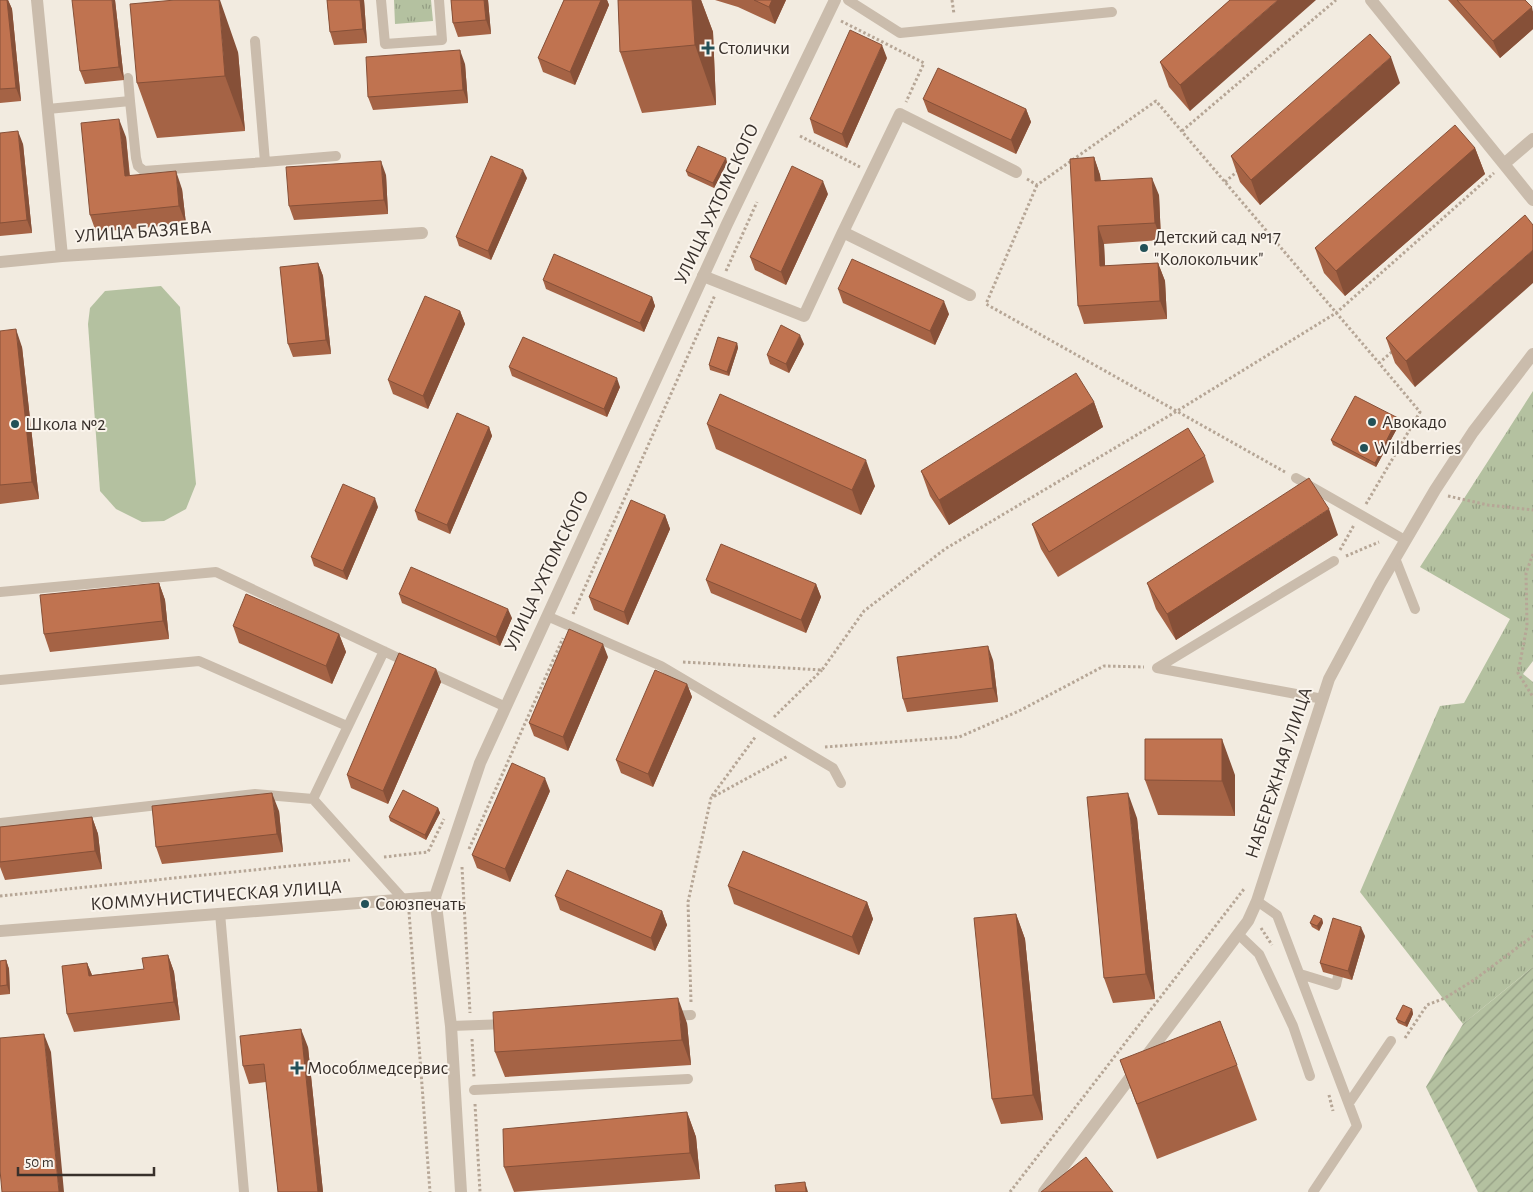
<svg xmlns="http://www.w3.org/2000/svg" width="1533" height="1192" font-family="'Alegreya Sans',sans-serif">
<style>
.grass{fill:url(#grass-tufts)}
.garden{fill:url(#garden-furrows)}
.pitch{fill:#b4c1a0}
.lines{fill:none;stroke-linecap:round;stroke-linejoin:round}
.path{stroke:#b6a696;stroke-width:3;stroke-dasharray:2.5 2.5;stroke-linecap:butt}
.service{stroke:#cabcac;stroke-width:10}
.minor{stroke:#cabcac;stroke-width:12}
.tertiary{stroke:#cabcac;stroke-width:12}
.wall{fill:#a56345}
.shaded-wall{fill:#865038}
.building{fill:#c07350;stroke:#865038}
.poi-dot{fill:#225158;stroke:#faf4ec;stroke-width:2}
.labels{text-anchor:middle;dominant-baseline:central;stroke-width:4;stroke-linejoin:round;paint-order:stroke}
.poi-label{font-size:19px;fill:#38302b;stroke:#faf4ec;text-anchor:start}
.street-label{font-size:19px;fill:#38302b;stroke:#faf4ec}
</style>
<defs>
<pattern id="grass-tufts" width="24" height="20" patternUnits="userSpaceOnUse" patternTransform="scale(1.25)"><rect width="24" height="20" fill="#b4c1a0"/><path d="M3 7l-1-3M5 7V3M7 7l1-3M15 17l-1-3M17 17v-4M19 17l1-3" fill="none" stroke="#939d83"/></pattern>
<pattern id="garden-furrows" width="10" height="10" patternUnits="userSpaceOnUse" patternTransform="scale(1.25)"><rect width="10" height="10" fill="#b4c1a0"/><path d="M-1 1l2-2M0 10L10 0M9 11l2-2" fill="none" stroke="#939d83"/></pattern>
</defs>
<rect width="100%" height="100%" fill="#f2ebe0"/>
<path class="grass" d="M394 0H431L433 21 395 24Z
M1533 391V661L1523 674 1533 682V967L1463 1024 1360 892 1440 706 1464 703 1510 619 1420 567Z"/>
<path class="garden" d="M1533 967V1192H1478L1426 1087 1463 1024Z"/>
<path class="pitch" d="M161 286 180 307 196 484 186 509 164 521 142 522 116 509 100 491 88 324 90 308 105 291Z"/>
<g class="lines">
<path class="path" d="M952 0 954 14
M841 21 924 63 906 102
M1182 131 1336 0
M800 136 860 167
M1027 179 1037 185 1156 101 1379 363
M1225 182 1240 169
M1037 185 986 304 1285 472
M726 271 757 202
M1448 496 1488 505 1533 510
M1366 504 1420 412 1379 363 1393 351
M1340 550 1354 525
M1533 554 1526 573 1527 626 1518 673 1533 697
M1346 556 1379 542
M573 614 715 295
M683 662 822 670 864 611 945 549 1177 411 1336 313 1494 173
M774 717 822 670
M825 747 959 737 1019 711 1104 666 1144 667
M712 796 756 736
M469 849 563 638
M384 857 428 852 444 819
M462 867 470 1013
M0 896 350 860
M409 912 430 1192
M1261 928 1272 945
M691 1002 688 902 711 798 788 756
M1405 1038 1427 1005 1445 998 1474 980 1533 936
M472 1039 474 1077
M1329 1095 1333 1111
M475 1104 480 1192
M1010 1192 1244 889"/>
<path class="service" d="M381 0 385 44 442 40 439 0
M848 0 900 33 1112 12
M128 78 130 101
M48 109 130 101 136 158 138 166 144 171 265 162 255 41
M265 162 336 156
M1296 478 1405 540
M1395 558 1415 609
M0 592 216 572 409 663
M547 616 661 666 833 768 841 783
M1157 668 1334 561
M1157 668 1323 699
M427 671 506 707
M0 680 199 661 347 726
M313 799 384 651
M0 823 255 794 313 799 404 900
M1257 901 1277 915 1357 1126 1313 1192
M220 913 244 1192
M1238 934 1259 954 1293 1026 1310 1076
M1300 974 1336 985 1338 976
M671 1016 691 1015
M451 1026 507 1024
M474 1090 688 1079
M1349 1103 1391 1041"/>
<path class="minor" d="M37 0 62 256 422 233
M1371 0 1533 200
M1504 164 1533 139
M843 232 900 114 1016 172
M0 262 62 256
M703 276 804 316 843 232 970 295
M435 897 451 1026 461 1192
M1044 1192 1248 921 1257 901 1329 679 1380 584 1435 490 1473 432 1533 354"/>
<path class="tertiary" d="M0 931 435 897 480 763 727 224 835 0"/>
</g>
<path class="wall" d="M0 0H8L12 9 21 101 0 103Z
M115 0 124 80 85 84 80 71Z
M327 0H364L367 43 334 45 330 32Z
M451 0H488L491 34 458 37 453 23Z
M564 0H607L609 5 575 85 543 72 538 58Z
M618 0H701L713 32 716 105 642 113 620 52Z
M715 0H786L775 24 738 7Z
M1230 0 1190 111 1169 87 1160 62Z
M1448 0H1525L1533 12V29L1500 58Z
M238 52 245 131 157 138 137 83Z
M887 58 847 148 814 133 810 119Z
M465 64 468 103 373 110 368 97Z
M1400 83 1260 205 1240 182 1231 156Z
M923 99 1026 109 1031 122 1016 154 928 112Z
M0 133 23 144 32 233 0 236Z
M126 137 130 176 182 189 186 224 96 232 90 215Z
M1475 148 1485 174 1345 296 1324 273 1315 248Z
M1094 157 1100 175 1101 181 1159 195 1161 240 1104 244 1105 266 1158 263 1165 281 1167 319 1084 324 1078 306Z
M726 158 727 163 714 188 688 176 686 171Z
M386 175 388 214 294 220 289 206Z
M527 178 491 260 459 246 456 237Z
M828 194 786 285 755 270 750 257Z
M1525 215 1415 387 1395 363 1386 338Z
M318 263 323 276 331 354 293 357 288 344Z
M543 280 652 297 655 306 644 332 546 289Z
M838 289 949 314 935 345 843 303Z
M460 311 465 324 428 409 393 394 388 380Z
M0 331 22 347 39 499 0 504Z
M737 343 738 348 729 376 710 370 709 365Z
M804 344 789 373 770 364 767 355Z
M509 367 620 387 607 417 512 376Z
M1094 402 1103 427 949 525 930 496 921 471Z
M1398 418 1400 423 1376 467 1333 445 1331 440Z
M707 424 875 486 861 515 716 449Z
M489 427 492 436 450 534 418 520 415 511Z
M1205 456 1214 482 1058 577 1041 549 1032 524Z
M378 507 347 580 314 566 311 557Z
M665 515 670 529 628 625 594 610 589 597Z
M1338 535 1176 640 1156 609 1147 583Z
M706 580 816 584 821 597 806 633 711 593Z
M159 583 165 600 169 639 50 652 44 634Z
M399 594 512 618 500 646 402 603Z
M233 626 339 634 346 652 332 684 239 643Z
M608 657 568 751 534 736 529 723Z
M993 660 998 702 907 712 903 699Z
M436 669 441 682 388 804 351 788 347 775Z
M687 684 692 697 653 787 621 773 616 760Z
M1235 775V816L1158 815 1145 780Z
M550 791 510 882 477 868 472 855Z
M438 808 440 813 426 840 390 821 389 817Z
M279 811 283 852 162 864 156 847Z
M92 817 98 834 102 869 5 880 0 867V827Z
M1137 818 1155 999 1113 1003 1104 978Z
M728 886 867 902 873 919 859 955 734 904Z
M555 896 662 911 667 925 655 951 560 910Z
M1016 914 1025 939 1043 1120 1001 1124 992 1099Z
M1322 919 1323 923 1319 931 1312 927 1310 923Z
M1365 936 1352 980 1323 972 1320 963Z
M168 955 174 972 180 1020 74 1032 67 1014 87 963 92 975 144 969Z
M6 960 9 969 10 994 0 995V961Z
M1412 1009 1413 1014 1407 1027 1398 1023 1396 1019Z
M687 1023 691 1065 505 1077 495 1052Z
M308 1047 323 1192H278L266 1082 249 1084 243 1066Z
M1120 1060 1237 1065 1257 1120 1157 1159Z
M687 1112 696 1137 700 1179 514 1192 504 1167Z"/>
<path class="shaded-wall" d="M7 0H8L12 9 21 101 16 88Z
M112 0H115L124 80 119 67Z
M219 0H220L238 52 245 131 225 76Z
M360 0H364L367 43 363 29Z
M484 0H488L491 34 486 20Z
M601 0H607L609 5 575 85 570 72Z
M692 0H701L713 32 716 105 695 45Z
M772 0H786L775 24 769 7Z
M1278 0H1316L1190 111 1180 85Z
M1532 7 1533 12V29L1500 58 1493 41Z
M882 45 887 58 847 148 842 134Z
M460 50 465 64 468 103 463 90Z
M1391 57 1400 83 1260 205 1251 180Z
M1026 109 1031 122 1016 154 1011 140Z
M119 119 126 137 131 194 125 176Z
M18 131 23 144 32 233 27 220Z
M1475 148 1485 174 1345 296 1336 271Z
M1094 157 1100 175 1102 199 1095 181Z
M726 158 727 163 714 188 713 183Z
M381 161 386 175 388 214 384 200Z
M523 170 527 178 491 260 488 251Z
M176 171 182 189 186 224 179 206Z
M1152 178 1159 195 1161 240 1155 223Z
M823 181 828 194 786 285 781 272Z
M1098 226 1104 244 1106 284 1100 266Z
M1533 250V283L1415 387 1406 361Z
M318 263 323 276 331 354 326 340Z
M1158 263 1165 281 1167 319 1160 301Z
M652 297 655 306 644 332 640 323Z
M944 301 949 314 935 345 930 331Z
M460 311 465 324 428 409 423 396Z
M16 329 22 347 39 499 32 482Z
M800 335 804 344 789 373 786 364Z
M737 343 738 348 729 376 727 372Z
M617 378 620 387 607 417 604 409Z
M1094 402 1103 427 949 525 939 500Z
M1398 418 1400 423 1376 467 1375 463Z
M489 427 492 436 450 534 447 525Z
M866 460 875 486 861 515 852 490Z
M375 498 378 507 347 580 343 571Z
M1329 509 1338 535 1176 640 1167 614Z
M665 515 670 529 628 625 624 612Z
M159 583 165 600 169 639 163 621Z
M816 584 821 597 806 633 801 620Z
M508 609 512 618 500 646 496 637Z
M339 634 346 652 332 684 326 666Z
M603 644 608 657 568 751 563 737Z
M988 646 993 660 998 702 993 688Z
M436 669 441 682 388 804 383 791Z
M687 684 692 697 653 787 648 774Z
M1222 739 1235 775V816L1222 781Z
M545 778 550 791 510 882 505 869Z
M272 793 279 811 283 852 277 834Z
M1128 793 1137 818 1155 999 1146 974Z
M438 808 440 813 426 840 425 835Z
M92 817 98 834 102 869 95 851Z
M867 902 873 919 859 955 852 937Z
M662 911 667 925 655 951 651 938Z
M1016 914 1025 939 1043 1120 1033 1095Z
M1322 919 1323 923 1319 931 1317 926Z
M1361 927 1365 936 1352 980 1348 971Z
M168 955 174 972 180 1020 174 1002Z
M6 960 9 969 10 994 7 985Z
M87 963 94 980 89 976Z
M678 998 687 1023 691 1065 682 1040Z
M1412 1009 1413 1014 1407 1027 1405 1023Z
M301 1029 308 1047 323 1192H318Z
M44 1034 51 1052 64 1192H59Z
M687 1112 696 1137 700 1179 690 1153Z
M805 1182 808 1192H806Z"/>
<path class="building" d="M0 0H7L16 88 0 89Z
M72 0H112L119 67 80 71Z
M175 0H219L225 76 137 83 130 4Z
M327 0H360L363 29 330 32Z
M451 0H484L486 20 453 23Z
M564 0H601L570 72 538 58Z
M618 0H692L695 45 620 52Z
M754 0H772L769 7Z
M1230 0H1278L1180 85 1160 62Z
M1457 0H1525L1532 7 1493 41Z
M850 30 882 45 842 134 810 119Z
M1370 34 1391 57 1251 180 1231 156Z
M460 50 463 90 368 97 366 57Z
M938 68 1026 109 1011 140 923 99Z
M119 119 125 176 176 171 179 206 90 215 81 123Z
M1455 125 1475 148 1336 271 1315 248Z
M18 131 27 220 0 223V133Z
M698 146 726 158 713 183 686 171Z
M491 156 523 170 488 251 456 237Z
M1094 157 1095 181 1152 178 1155 223 1098 226 1100 266 1158 263 1160 301 1078 306 1070 159Z
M381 161 384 200 289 206 286 167Z
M792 166 823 181 781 272 750 257Z
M1525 215 1533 225V250L1406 361 1386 338Z
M554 254 652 297 640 323 543 280Z
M852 259 944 301 930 331 838 289Z
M318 263 326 340 288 344 280 267Z
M425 296 460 311 423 396 388 380Z
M781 325 800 335 786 364 767 355Z
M16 329 32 482 0 485V331Z
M523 337 617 378 604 409 509 367Z
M718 337 737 343 727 372 709 365Z
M1076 373 1094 402 939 500 921 471Z
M720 394 866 460 852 490 707 424Z
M1355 396 1398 418 1375 463 1331 440Z
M457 413 489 427 447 525 415 511Z
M1188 428 1205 456 1049 552 1032 524Z
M1309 478 1329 509 1167 614 1147 583Z
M343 484 375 498 343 571 311 557Z
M631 500 665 515 624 612 589 597Z
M721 544 816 584 801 620 706 580Z
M411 567 508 609 496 637 399 594Z
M159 583 163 621 44 634 40 595Z
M246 594 339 634 326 666 233 626Z
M569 629 603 644 563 737 529 723Z
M988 646 993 688 903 699 897 657Z
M399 653 436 669 383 791 347 775Z
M655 670 687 684 648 774 616 760Z
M1145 739H1222V781L1145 780Z
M512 763 545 778 505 869 472 855Z
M403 790 438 808 425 835 389 817Z
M272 793 277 834 156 847 152 806Z
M1128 793 1146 974 1104 978 1087 797Z
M92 817 95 851 0 862V827Z
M743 851 867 902 852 937 728 886Z
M567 870 662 911 651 938 555 896Z
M1016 914 1033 1095 992 1099 974 918Z
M1314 915 1322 919 1317 926 1310 923Z
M1333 918 1361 927 1348 971 1320 963Z
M168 955 174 1002 67 1014 62 966 87 963 89 976 144 969 142 958Z
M6 960 7 985 0 986V961Z
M678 998 682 1040 495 1052 493 1012Z
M1403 1005 1412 1009 1405 1023 1396 1019Z
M1220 1021 1237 1065 1137 1104 1120 1060Z
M301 1029 318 1192H278L264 1064 243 1066 240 1036Z
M44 1034 59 1192H2L0 1170V1038Z
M687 1112 690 1153 504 1167 503 1129Z
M1086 1157 1113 1192H1041Z
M805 1182 806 1192H776L775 1185Z"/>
<g class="poi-dot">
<path d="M705.5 40.5h5v5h5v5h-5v5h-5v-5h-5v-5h5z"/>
<circle cx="1144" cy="248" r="5"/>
<circle cx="1372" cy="422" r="5"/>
<circle cx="15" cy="424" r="5"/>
<circle cx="1364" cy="448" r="5"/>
<circle cx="365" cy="904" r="5"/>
<path d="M294.5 1060.5h5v5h5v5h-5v5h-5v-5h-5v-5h5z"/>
</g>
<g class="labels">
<g class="poi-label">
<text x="718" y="48">Столички</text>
<text x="1154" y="237">Детский сад №17<tspan x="1154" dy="22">"Колокольчик"</tspan></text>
<text x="1382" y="422">Авокадо</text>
<text x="25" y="424">Школа №2</text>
<text x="1374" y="448">Wildberries</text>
<text x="375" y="904">Союзпечать</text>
<text x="307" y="1068">Мособлмедсервис</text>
</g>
<g class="street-label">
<text transform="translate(717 204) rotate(-65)">УЛИЦА УХТОМСКОГО</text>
<text transform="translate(143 232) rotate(-4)">УЛИЦА БАЗЯЕВА</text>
<text transform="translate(547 571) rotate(-65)">УЛИЦА УХТОМСКОГО</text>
<text transform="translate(1279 773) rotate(-72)">НАБЕРЕЖНАЯ УЛИЦА</text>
<text transform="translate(216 896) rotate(-4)">КОММУНИСТИЧЕСКАЯ УЛИЦА</text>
</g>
</g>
<path d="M18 1167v8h136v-8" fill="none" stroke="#38302b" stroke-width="2.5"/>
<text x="25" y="1167" font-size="15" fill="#38302b" stroke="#faf4ec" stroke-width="4" paint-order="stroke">50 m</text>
</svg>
